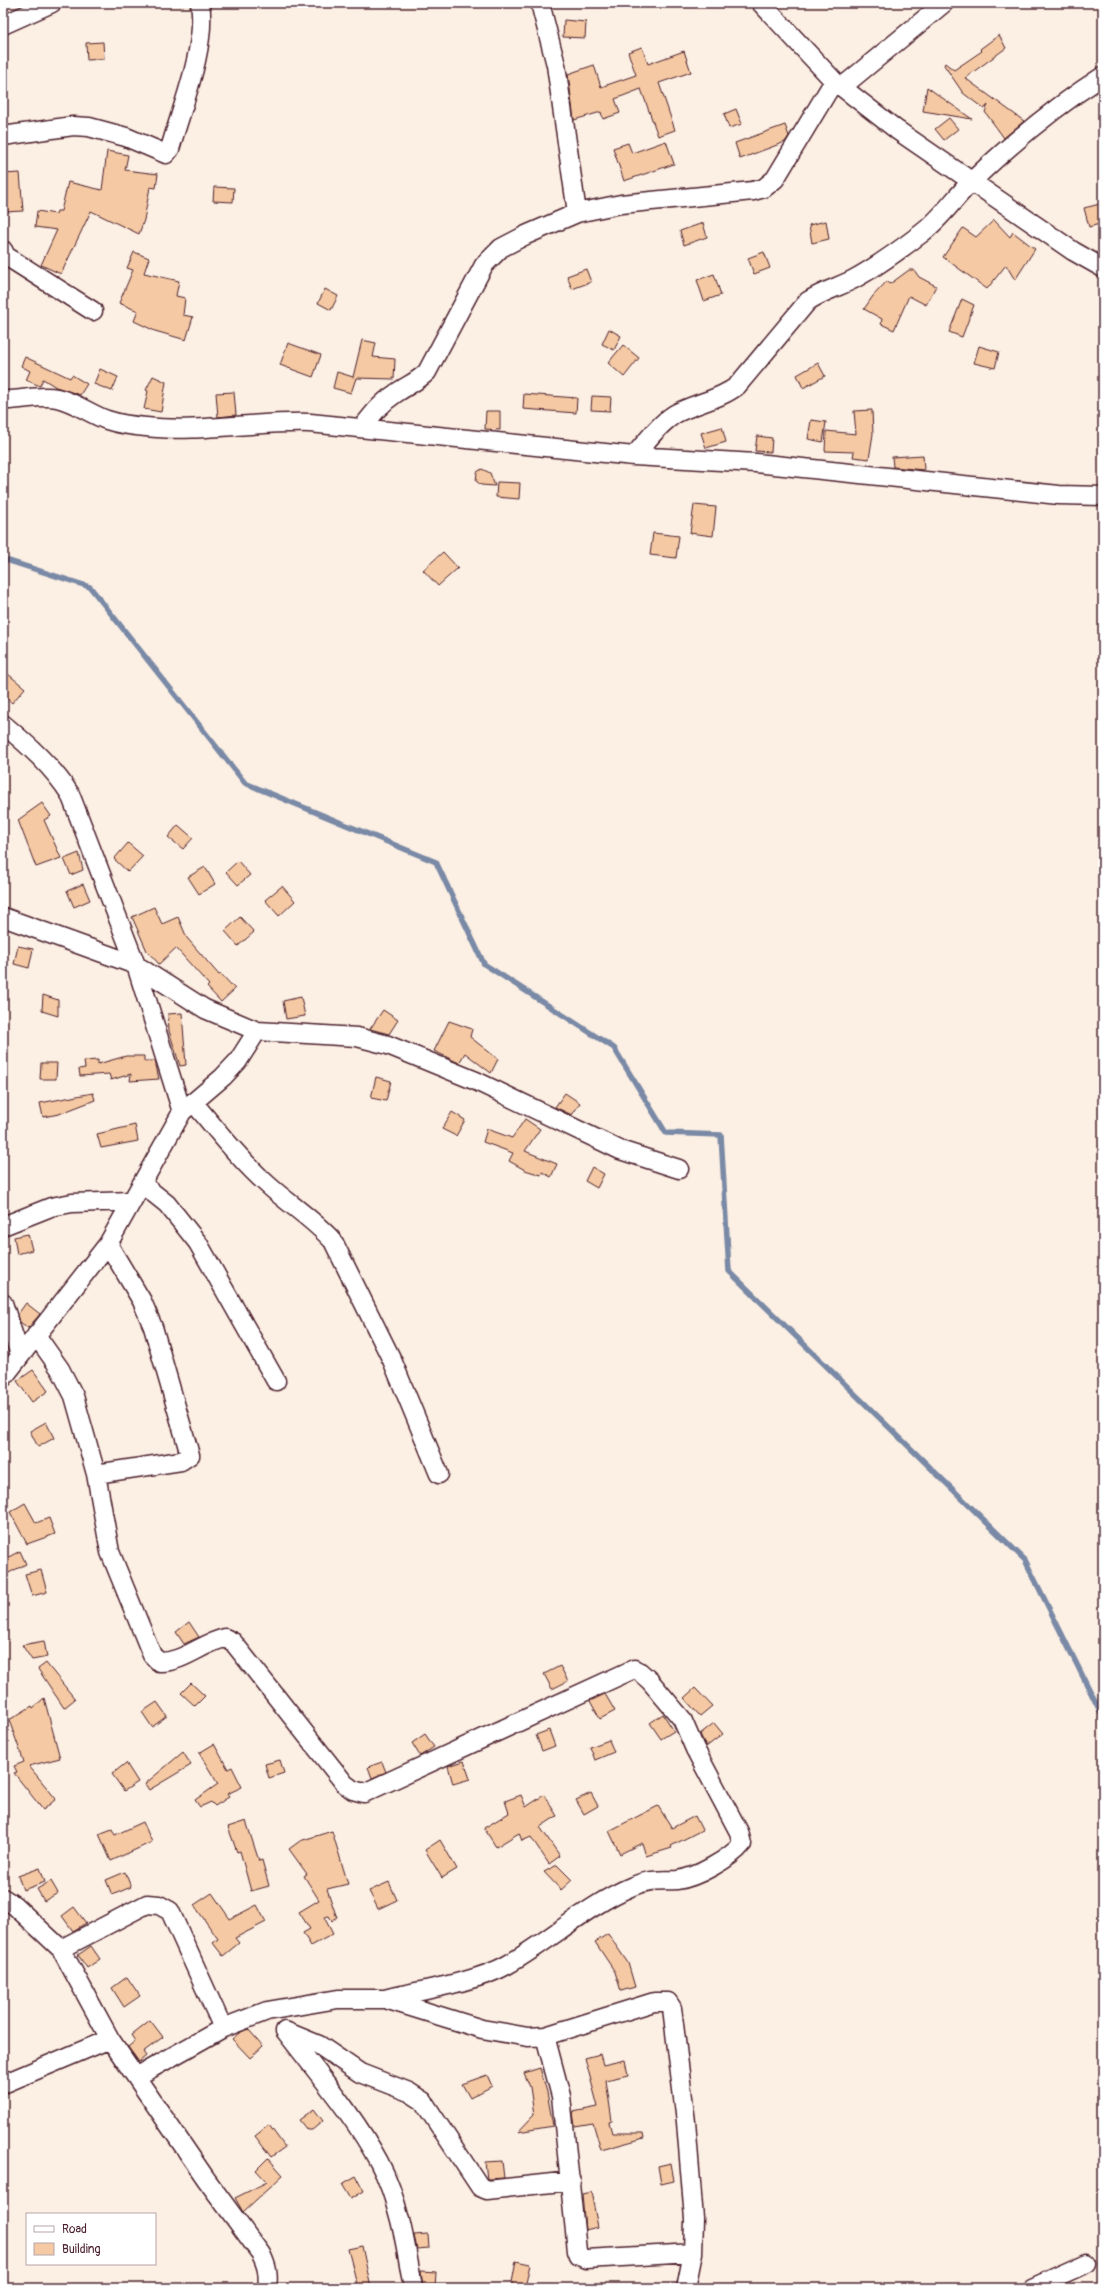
<svg xmlns="http://www.w3.org/2000/svg" width="1106" height="2291" font-family="Pangolin,sans-serif">
<style>
.lines{fill:none;stroke-linecap:round;stroke-linejoin:round}
.stream{stroke:#7989a6;stroke-width:5.5}
.building{fill:#f4c9a3;stroke:#4a1f2b}
.minor-casing{stroke:#4a1f2b;stroke-width:21}
.minor{stroke:#fff;stroke-width:18}
</style>
<rect width="100%" height="100%" fill="#fcefe3"/>
<filter id="ink" filterUnits="userSpaceOnUse"><feTurbulence type="fractalNoise" baseFrequency=".025" numOctaves="2"/><feDisplacementMap in="SourceGraphic" scale="8" xChannelSelector="R" yChannelSelector="G"/><feConvolveMatrix kernelMatrix="1 2 1 2 8 2 1 2 1" color-interpolation-filters="sRGB"/></filter>
<g filter="url(#ink)">
<g class="lines">
<path class="stream" d="M3 559 90 587 245 783 436 862 484 964 614 1048 666 1133 721 1135 729 1271 1025 1560 1103 1717"/>
</g>
<path class="building" d="M564 20 586 22 585 38 563 37Z
M999 35 1006 48 965 78 1024 121 1004 138 985 112 988 105 984 109 963 93 944 65 945 63 954 70 982 51 980 49Z
M103 42 104 59 87 60 86 43Z
M642 47 648 64 684 51 691 72 659 83 675 130 658 136 641 89 615 99 620 113 603 119 601 112 574 120 568 74 594 65 601 87 636 75 628 52Z
M927 87 972 119 923 111Z
M736 109 742 124 729 128 724 114Z
M949 118 958 129 944 140 935 129Z
M785 125 789 136 785 142 740 159 735 143Z
M666 141 674 164 624 181 613 148 628 143 632 153Z
M107 151 128 155 125 170 158 174 156 188 150 187 144 220 139 234 91 211 61 274 41 265 57 230 35 227 37 211 56 214 57 211H61L68 182 102 190Z
M20 173 23 211 4 212 3 174Z
M214 187 234 188 233 202 213 201Z
M1100 204 1103 223 1089 227 1084 208Z
M994 220 1010 237 1013 232 1035 249 1015 280 1006 265 987 289 943 257 963 228 976 237Z
M826 221 829 239 812 243 809 225Z
M703 223 707 237 684 245 680 231Z
M134 252 149 258 144 273 179 281 176 296 185 298 183 315 193 317 186 340 155 331 134 321 138 311 119 303 133 270 127 268Z
M764 252 770 268 754 274 748 258Z
M586 269 591 282 572 289 567 276Z
M909 270H914L919 277 936 286 926 305 909 296 894 330 881 324 882 319 864 309 873 296 887 281 890 284Z
M714 274 721 295 704 301 697 280Z
M325 289 338 296 331 310 318 303Z
M962 299 974 305 962 337 949 332Z
M609 329 621 336 614 350 602 344Z
M362 340 376 343 373 357 395 359 394 379 356 378 351 393 333 388 337 372 353 377Z
M288 343 321 355 313 377 280 365Z
M623 345 639 358 624 377 608 363Z
M979 346 999 352 995 368 974 363Z
M25 357 70 378 72 375 87 384 80 395 56 387 43 379 40 386 26 380 30 371 21 366Z
M818 363 825 376 803 388 797 375Z
M100 369 118 377 112 391 94 384Z
M153 376 166 382 161 412 144 409 148 391 146 390Z
M234 392 236 415 218 417 216 393Z
M524 394 577 398 576 413 523 409Z
M592 396 611 397 610 411 591 410Z
M872 410 873 434 869 459 853 457 854 452 825 451 826 431 856 434 854 411Z
M486 411H500V430L485 429Z
M811 420 826 422 823 442 808 439Z
M722 427 726 442 706 448 701 433Z
M757 436 772 438 771 452 755 451Z
M923 455 924 470 893 467 892 457Z
M482 469 490 473 495 486 481 485 476 481 477 472Z
M497 482 520 483 519 499 496 497Z
M694 505 716 507 713 536 690 533Z
M653 533 679 536 676 558 650 555Z
M443 552 458 568 438 586 423 570Z
M3 670 25 688 12 703 3 695Z
M42 803 51 816 44 820 61 858 36 867 18 820Z
M178 825 193 838 183 849 168 837Z
M128 843 143 856 128 872 114 859Z
M79 853 83 870 71 875 64 859Z
M238 861 250 875 238 885 226 872Z
M205 867 215 884 199 894 188 877Z
M83 884 90 900 74 907 67 891Z
M282 886 295 901 279 916 265 900Z
M154 907 162 924 178 917 187 938 219 975 221 974 235 989 221 1002 207 987 209 985 176 948 159 964 147 951 132 917Z
M240 917 254 932 238 946 225 931Z
M18 946 33 949 29 968 14 964Z
M43 995 58 1000V1016L42 1011Z
M301 997 305 1016 286 1019 283 1001Z
M383 1010 398 1020 389 1034 370 1029Z
M182 1013 186 1065 180 1066 169 1031 168 1014Z
M449 1021 472 1029 470 1037 498 1059 491 1073 465 1053 459 1063 434 1051Z
M126 1056H144V1061H155L159 1079 130 1081 131 1074 111 1080 109 1074 80 1076 79 1069 85 1068 84 1061 98 1060V1064Z
M41 1063H57L56 1079H40Z
M376 1077 391 1081 386 1101 371 1098Z
M93 1093 95 1100 59 1114 43 1117 40 1103Z
M565 1093 580 1103 572 1115 555 1107Z
M452 1112 465 1120 456 1136 442 1129Z
M525 1119 540 1129 525 1151 557 1164 551 1177 542 1172 541 1175 525 1170 509 1161 513 1153 483 1142 487 1129 512 1138Z
M135 1125 138 1141 101 1148 97 1134Z
M592 1167 604 1174 597 1188 585 1181Z
M28 1234 32 1250 17 1254 14 1237Z
M26 1303 40 1314 28 1328 20 1322 18 1314Z
M33 1370 48 1391 32 1402 17 1381Z
M46 1422 54 1438 38 1447 30 1431Z
M25 1503 36 1523 49 1518 55 1534 27 1544 10 1512Z
M20 1551 26 1564 3 1576V1560Z
M41 1570 47 1592 32 1596 25 1574Z
M189 1622 199 1637 184 1644 176 1632Z
M44 1641 47 1657 32 1660 22 1645Z
M46 1663 75 1699 64 1708 38 1669Z
M560 1666 568 1681 552 1689 544 1674Z
M191 1683 205 1696 195 1706 181 1693Z
M695 1688 712 1706 700 1716 684 1698Z
M605 1694 615 1711 600 1719 590 1701Z
M44 1698 60 1758 29 1766 56 1799 43 1810 14 1773 17 1772 14 1766 24 1762 9 1720 32 1706 33 1708Z
M157 1702 167 1716 152 1727 142 1712Z
M663 1714 674 1731 661 1739 650 1723Z
M714 1723 723 1734 706 1747 700 1734Z
M549 1730 555 1746 542 1751 536 1735Z
M425 1734 434 1747 420 1756 412 1743Z
M609 1740 614 1752 595 1760 590 1747Z
M214 1744 228 1769 232 1767 242 1787 227 1794 229 1797 215 1806 211 1802 200 1807 195 1800 218 1784 199 1753Z
M183 1752 191 1765 149 1790 145 1784Z
M280 1760 284 1773 269 1778 265 1764Z
M464 1761 470 1779 453 1784 448 1766Z
M382 1762 386 1772 372 1778 368 1767Z
M126 1763 138 1782 124 1791 112 1774Z
M591 1793 598 1806 584 1814 576 1800Z
M521 1795 526 1807 544 1795 557 1816 540 1827 560 1856 549 1864 531 1837 522 1841 519 1833 496 1847 484 1828 509 1813 505 1801Z
M658 1806 672 1828 695 1816 702 1830 671 1846 672 1848 646 1856 642 1843 620 1854 609 1831Z
M246 1821 259 1861 262 1860 269 1886 251 1891 240 1851 237 1852 228 1827Z
M143 1822 152 1842 111 1861 99 1834 112 1829 115 1835Z
M332 1831 348 1884 327 1889 337 1918 332 1921 329 1916 324 1917 333 1934 311 1946 303 1933 310 1929 299 1912 319 1900 304 1876 307 1874 289 1849 300 1841Z
M440 1840 457 1869 442 1878 425 1850Z
M557 1865 572 1880 561 1890 544 1872Z
M40 1868 45 1882 23 1890 18 1876Z
M125 1872 131 1887 112 1895 106 1880Z
M51 1881 58 1893 44 1901 37 1889Z
M389 1882 397 1900 378 1909 369 1891Z
M212 1893 230 1919 257 1905 266 1922 235 1938 239 1943 223 1956 213 1943 218 1939 194 1905Z
M74 1907 86 1923 73 1931 62 1916Z
M608 1934 628 1963 635 1987 621 1991 615 1972 595 1942Z
M91 1946 100 1959 87 1968 78 1955Z
M127 1977 140 1996 124 2007 112 1988Z
M150 2020 163 2037 143 2052 146 2056 139 2062 128 2047 135 2041 131 2035Z
M248 2029 263 2046 250 2058 232 2039 239 2033Z
M600 2054 603 2065 625 2060 628 2075 606 2080 612 2121 609 2122 612 2133H643L644 2138 601 2150 593 2123 575 2126 573 2112 598 2107 585 2058Z
M540 2068 547 2092 553 2126 518 2132 534 2115 530 2087 524 2073Z
M487 2075 492 2086 470 2098 462 2084Z
M314 2109 323 2121 312 2130H307L299 2120Z
M269 2125 285 2147 271 2157 255 2136Z
M268 2158 283 2175 243 2212 235 2198 267 2182 256 2170Z
M502 2161 504 2178 487 2179 485 2162Z
M671 2163 674 2181 661 2184 658 2166Z
M356 2176 364 2191 351 2199 342 2184Z
M591 2192 598 2227 585 2230 582 2194Z
M428 2234 429 2248 417 2249 414 2235Z
M362 2246 371 2288H358L348 2249Z
M516 2261 530 2264 525 2288H511Z
M421 2271 436 2272 435 2288H423Z"/>
<g class="lines">
<defs>
<path id="minor" d="M540 3 556 65 577 213
M761 3 834 81 897 130 1073 251 1103 268
M3 25 52 3
M842 87 944 3
M3 136 73 126 89 127 126 137 166 154 170 149C182 106 207 47 200 3
M3 250 6 256 93 311
M3 400C21 401 40 394 57 398 75 402 90 414 107 420 119 424 134 426 146 427 200 433 256 421 310 423L634 456 756 463 1059 495 1103 496
M362 428C372 415 381 403 395 394 406 386 417 382 427 372L484 265 501 248 526 235 577 213 621 204 753 191 764 188 775 179 834 81
M634 456C646 442 659 424 675 414 695 403 719 400 737 386L808 301C823 291 839 287 854 279 878 266 901 249 922 233 942 218 955 197 973 180 1013 142 1056 106 1103 76
M3 724C28 745 52 766 70 794L136 965 182 1112
M3 917 136 965 205 1009 257 1031 357 1037 388 1045 476 1081 620 1150 679 1169
M193 1102C217 1130 240 1160 268 1185 289 1204 313 1219 333 1241L392 1360 439 1474
M142 1184 167 1204 198 1243 276 1381
M3 1226 51 1207 72 1203 132 1201
M3 1303 20 1355
M36 1335 60 1369 74 1396 96 1474 110 1552 152 1655 159 1662C182 1663 202 1643 225 1638L233 1642 345 1784 353 1790 364 1793 634 1669 640 1672 650 1681 682 1719 695 1749 739 1832 742 1844C731 1858 696 1878 677 1880 661 1881 648 1879 633 1886 587 1905 550 1941 507 1965 477 1982 421 1990 385 1999
M3 1378 108 1244 182 1112 223 1077 238 1061 257 1031
M96 1474 181 1461 190 1455 153 1327 142 1301 108 1244
M3 1898 14 1905 61 1949 110 2039 206 2179 261 2254C267 2266 269 2275 267 2288
M61 1949 147 1904 159 1905 170 1911 223 2028
M285 2031 319 2045 360 2073 409 2092 423 2101 480 2187 487 2190 571 2181
M286 2032C318 2074 354 2115 379 2162 399 2200 406 2246 413 2288
M545 2036 561 2096 577 2251 579 2256 586 2259 693 2253
M136 2077 223 2028 267 2011 338 1999H385L482 2029 528 2037 545 2036 654 2002H668L672 2008 686 2122 694 2219 693 2253 686 2288
M3 2084 110 2039
M1032 2288 1087 2263"/>
</defs>
<use href="#minor" class="minor-casing"/>
<use href="#minor" class="minor"/>
</g>
</g>
<rect width="1106" height="2291" fill="none" stroke="#fff" stroke-width="16"/>
<rect x="8" y="8" width="1090" height="2275" fill="none" stroke="#4a1f2b" stroke-width="1.5" filter="url(#ink)"/>
<rect x="26" y="2213" width="130" height="52" fill="#ffffff" stroke="#b7a5aa"/>
<rect x="34" y="2226" width="20" height="6" fill="#ffffff" stroke="#b7a5aa"/>
<text x="62" y="2233" font-size="12" fill="#4a1f2b">Road</text>
<rect x="34" y="2243" width="20" height="12" fill="#f4c9a3" stroke="#b7a5aa"/>
<text x="62" y="2253" font-size="12" fill="#4a1f2b">Building</text>
</svg>
